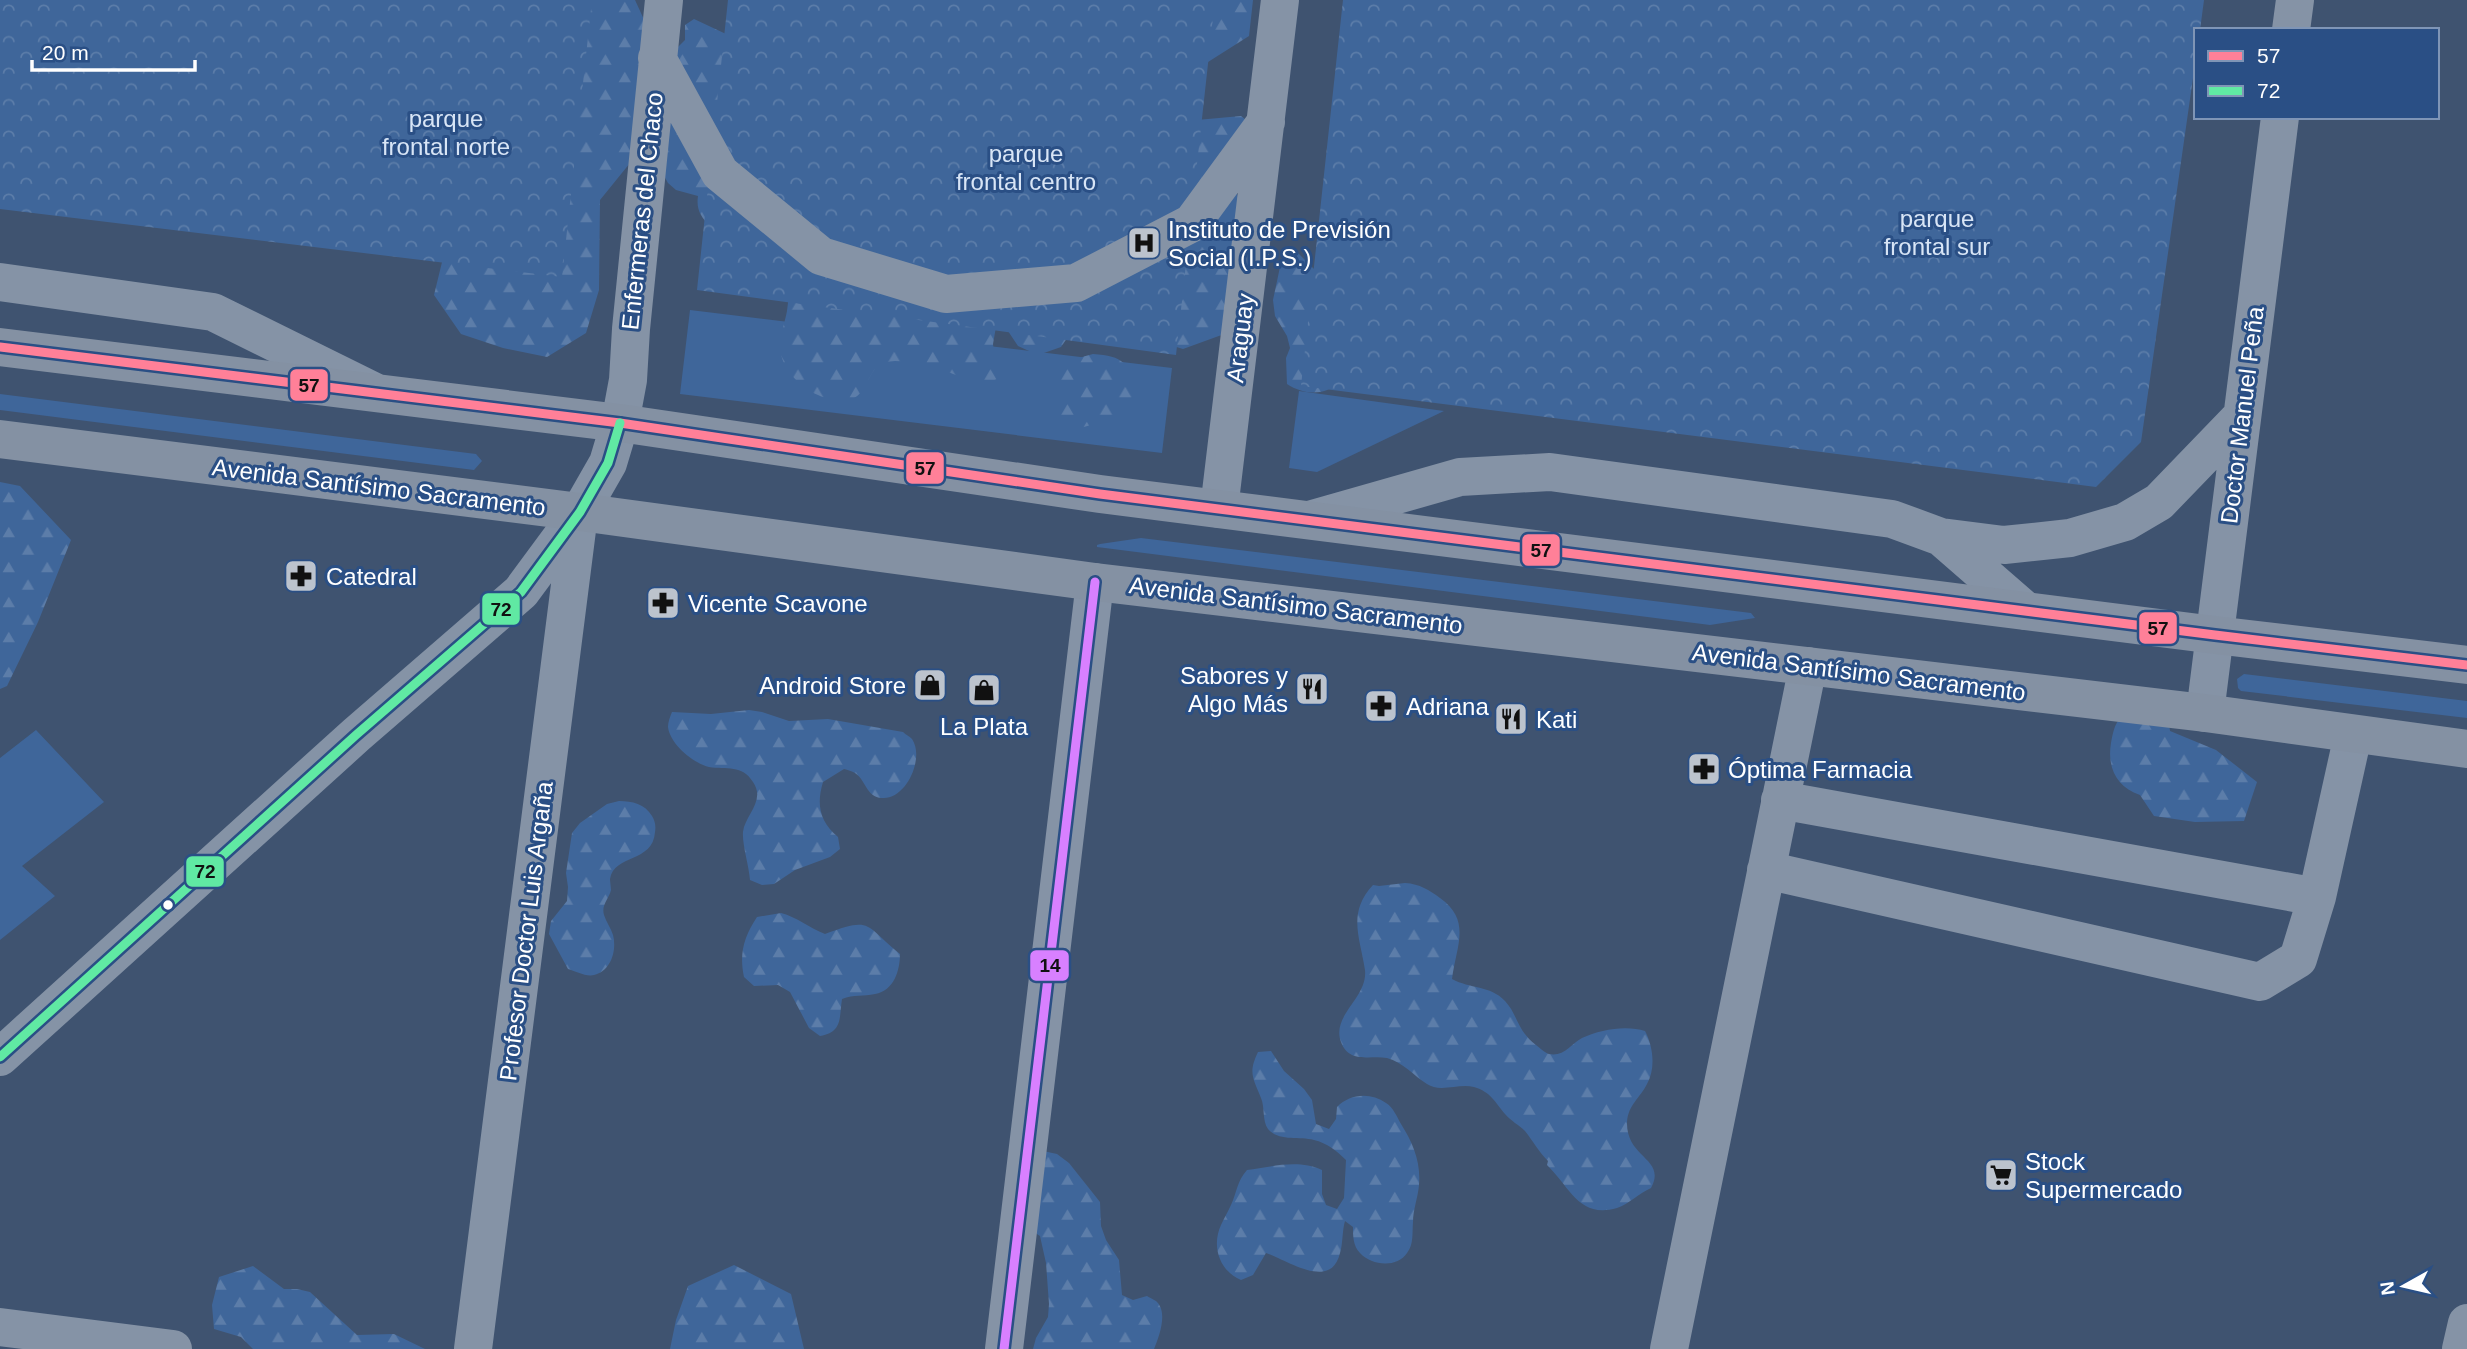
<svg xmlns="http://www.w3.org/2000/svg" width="2467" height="1349" font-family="Arial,sans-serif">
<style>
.green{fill:#3f669a}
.forest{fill:url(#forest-firs)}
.park{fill:url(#park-crowns)}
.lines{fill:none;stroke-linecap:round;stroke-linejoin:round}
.minor{stroke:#8593a6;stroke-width:38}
.major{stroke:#8491a3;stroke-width:38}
.bus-1-casing{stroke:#2a4f85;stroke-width:14}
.bus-2-casing{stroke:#2a4f85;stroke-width:14}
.bus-3-casing{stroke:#2a4f85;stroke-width:14}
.bus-1{stroke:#ff8098;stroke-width:9}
.bus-2{stroke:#60e9a3;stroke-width:9}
.bus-3{stroke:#d880ff;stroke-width:9}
.bus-dot{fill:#fff;stroke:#2a4f85;stroke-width:2.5}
.labels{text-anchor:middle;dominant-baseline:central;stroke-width:6;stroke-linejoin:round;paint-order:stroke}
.park-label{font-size:24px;fill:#d8e5f6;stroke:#2a4f85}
.street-label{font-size:24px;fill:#fff;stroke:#2a4f85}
.poi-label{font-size:24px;fill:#fff;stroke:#2a4f85;text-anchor:start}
.line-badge{stroke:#2a4f85;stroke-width:2.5}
.pale-badge-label{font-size:19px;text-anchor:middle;font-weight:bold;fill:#111}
</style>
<defs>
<pattern id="forest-firs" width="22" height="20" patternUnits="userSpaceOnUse" patternTransform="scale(1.75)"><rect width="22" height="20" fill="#3f669a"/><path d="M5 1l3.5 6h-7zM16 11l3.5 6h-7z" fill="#5c7da9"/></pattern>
<pattern id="park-crowns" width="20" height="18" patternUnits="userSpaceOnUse" patternTransform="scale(1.75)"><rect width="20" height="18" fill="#3f669a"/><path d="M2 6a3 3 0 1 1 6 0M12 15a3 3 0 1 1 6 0" fill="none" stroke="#5c7da9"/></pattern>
</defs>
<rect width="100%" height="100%" fill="#3f5370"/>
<path class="green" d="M690 310 1172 368 1162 453 680 394Z
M1299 391 1444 411 1317 472 1289 468Z
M0 394 476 454 482 461 474 470 0 410Z
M1141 538 1751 613 1755 618 1710 625 1097 547V545L1100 544Z
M2244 674 2467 701V718L2241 691 2238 688 2237 679Z
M36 730 104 802 22 866 55 896 0 940V758Z"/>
<path class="forest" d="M530 0H635L646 24 630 163 600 200 599 290 586 333 547 357 503 348 461 334 434 295 444 254Z
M1077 0H1253L1249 36 1208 62Z
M694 19 726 34 997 321 993 344 997 379C976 388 962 376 942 370 927 366 910 361 895 361 865 362 873 388 854 398 842 405 829 400 818 395 800 387 781 369 780 347 780 335 785 322 787 311 789 298 789 286 790 273L710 226C701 217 696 210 698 196L676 190 668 183 657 163 677 48 685 40V25Z
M1241 116 1260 131 1233 181 1240 204 1227 333 1183 349 1095 322 1074 328 1061 347 1038 355 1018 346 1006 328 1197 120Z
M1298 253 1314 269 1339 383C1323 396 1304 395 1287 384L1286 358 1290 348 1287 336 1275 316 1273 300 1280 267 1286 256Z
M1093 354C1123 356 1130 363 1136 392L1123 411 1102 422 1080 428 1060 422C1055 402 1051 374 1072 361 1077 358 1086 356 1093 354Z
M0 482 20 486 71 540 38 622 7 686 0 689Z
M749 710 762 712 789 721 828 719 903 732C906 735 909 736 912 739 925 758 906 800 882 798 866 797 866 780 855 773 852 771 848 770 844 769L823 782C816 805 820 822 838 837L840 849 830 857 795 870 774 884 762 885 750 880C749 866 742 844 743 832 745 815 766 801 753 782 742 764 727 770 709 767 693 763 670 744 668 727 668 722 670 717 672 712L711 714Z
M2121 717 2169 724 2170 731 2216 750 2257 782 2244 821 2195 822 2154 816 2140 795C2116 787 2107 767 2111 743 2113 733 2114 725 2121 717Z
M619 801C632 801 645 804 652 816 655 821 656 826 655 832 653 863 614 854 610 879 610 881 611 888 611 890 609 899 601 905 604 915 606 922 611 928 613 935 617 950 611 971 594 975 586 977 575 971 568 969L549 934 551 921 567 901 568 887 566 873 572 833 580 823 607 804Z
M1405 883C1420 884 1429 890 1440 898 1472 921 1456 946 1452 979 1470 989 1490 985 1505 1001 1518 1015 1517 1031 1536 1045 1540 1048 1545 1053 1549 1054 1564 1057 1571 1044 1582 1038 1601 1029 1627 1025 1645 1031 1653 1046 1656 1068 1647 1084 1640 1098 1628 1105 1627 1122 1626 1159 1667 1158 1651 1188 1639 1193 1629 1204 1617 1208 1579 1219 1570 1187 1547 1165L1548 1161C1539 1152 1533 1141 1525 1131 1519 1125 1511 1121 1505 1114 1495 1102 1491 1092 1474 1087 1459 1083 1440 1093 1427 1084 1414 1076 1403 1062 1387 1058 1371 1055 1349 1064 1341 1042 1331 1015 1368 998 1365 970 1360 937 1347 913 1373 885L1379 886Z
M781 913C797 917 809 928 825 934 873 916 864 925 900 954 900 970 894 991 875 994 863 997 854 994 842 999 839 1018 843 1032 820 1036L809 1028 790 992 778 985 754 986 744 977C739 953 744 937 757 917Z
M1271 1051 1284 1071 1304 1089 1312 1100 1316 1124 1329 1129 1336 1119 1337 1107C1350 1094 1370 1092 1386 1103 1393 1107 1397 1117 1401 1124 1413 1143 1421 1162 1419 1185 1418 1197 1413 1210 1413 1222 1412 1233 1414 1244 1407 1253 1397 1268 1372 1266 1360 1253 1353 1246 1353 1236 1353 1227L1345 1221C1342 1231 1343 1243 1340 1253 1331 1292 1286 1259 1266 1253L1253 1275 1241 1280C1220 1271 1211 1247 1221 1225 1224 1218 1228 1212 1231 1205 1237 1192 1237 1181 1247 1170 1271 1167 1298 1159 1322 1170V1194L1326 1205 1337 1209 1344 1198 1346 1160C1337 1151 1327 1143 1314 1140 1299 1136 1279 1142 1268 1129 1262 1121 1265 1107 1261 1098 1253 1078 1248 1073 1258 1052Z
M1043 1151 1057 1154 1069 1163 1100 1202 1101 1226 1106 1240 1119 1260 1122 1295 1133 1300 1147 1296C1148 1297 1157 1301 1157 1302 1168 1313 1159 1337 1154 1349H1033L1036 1338 1048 1317 1049 1304 1046 1263 1040 1236 1019 1222Z
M734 1265 791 1294 804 1349H670L676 1320 688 1286Z
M253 1266 284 1289H297L310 1292 357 1335 394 1334 425 1349H253L241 1337 214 1329 212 1305 219 1277Z"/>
<path class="park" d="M0 0H592L562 277 0 209Z
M728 0H1215L1176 355 697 290Z
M1343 0H2204L2200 30H2196V57L2141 442 2096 487 1301 386Z"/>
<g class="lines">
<path class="minor" d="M2291 30 2295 0
M657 58 720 173 821 256 946 294 1076 283 1192 223 1266 122
M0 282 213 312 373 391
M1219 509 1280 0
M1309 520 1460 477 1550 472 1892 519 1941 537 2026 611
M1941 537 2004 545 2070 538 2125 522 2159 502 2242 416
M2205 713 2280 117
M1780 800 2317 897
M1766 870 2260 982 2298 959 2317 897 2353 735
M0 1057 356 735 521 592 580 512 608 463 620 423 628 380 631 329 664 0
M0 1327 173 1349
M473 1349 579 514
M1004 1349 1095 582
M1669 1349 1808 666
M2461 1349 2467 1323"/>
<path class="major" d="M0 347 620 423 1100 494 2215 635 2467 665
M0 439 580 512 1095 582 2205 713 2467 749"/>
<defs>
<path id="bus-1" d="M0 347 620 423 1100 494 2215 635 2467 665"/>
<path id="bus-2" d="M0 1057 356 735 521 592 580 512 608 463 620 423"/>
<path id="bus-3" d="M1004 1349 1095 582"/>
</defs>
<use href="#bus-1" class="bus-1-casing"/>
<use href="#bus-2" class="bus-2-casing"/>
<use href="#bus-3" class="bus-3-casing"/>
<use href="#bus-1" class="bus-1"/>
<use href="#bus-2" class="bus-2"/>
<use href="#bus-3" class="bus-3"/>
</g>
<defs>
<symbol id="hospital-square" viewBox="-11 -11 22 22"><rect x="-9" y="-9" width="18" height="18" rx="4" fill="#bcc3cd" stroke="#2a4f85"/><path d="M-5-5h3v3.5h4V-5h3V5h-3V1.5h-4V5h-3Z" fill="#111"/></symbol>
<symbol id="pharmacy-square" viewBox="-11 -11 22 22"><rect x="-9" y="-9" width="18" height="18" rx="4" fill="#bcc3cd" stroke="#2a4f85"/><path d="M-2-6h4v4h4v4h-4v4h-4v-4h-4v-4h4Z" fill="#111"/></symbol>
<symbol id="shop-square" viewBox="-11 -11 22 22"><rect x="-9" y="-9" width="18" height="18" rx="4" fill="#bcc3cd" stroke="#2a4f85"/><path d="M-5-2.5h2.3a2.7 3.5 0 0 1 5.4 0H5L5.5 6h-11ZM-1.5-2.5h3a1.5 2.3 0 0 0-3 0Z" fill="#111"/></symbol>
<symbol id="restaurant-square" viewBox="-11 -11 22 22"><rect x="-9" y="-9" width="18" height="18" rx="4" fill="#bcc3cd" stroke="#2a4f85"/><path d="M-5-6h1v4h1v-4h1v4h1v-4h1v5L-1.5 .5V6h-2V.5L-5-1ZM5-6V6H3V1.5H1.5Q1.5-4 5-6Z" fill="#111"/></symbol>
<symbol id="supermarket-square" viewBox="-11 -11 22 22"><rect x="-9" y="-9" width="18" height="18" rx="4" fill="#bcc3cd" stroke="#2a4f85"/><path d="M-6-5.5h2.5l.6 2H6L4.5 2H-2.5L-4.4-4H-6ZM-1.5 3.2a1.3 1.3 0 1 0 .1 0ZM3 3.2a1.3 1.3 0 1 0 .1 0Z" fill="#111"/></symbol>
</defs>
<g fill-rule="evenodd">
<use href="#hospital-square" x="1125" y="224" width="38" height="38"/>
<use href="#pharmacy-square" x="282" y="557" width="38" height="38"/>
<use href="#pharmacy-square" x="644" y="584" width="38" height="38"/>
<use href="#shop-square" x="911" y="666" width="38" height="38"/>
<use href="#restaurant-square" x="1293" y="670" width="38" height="38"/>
<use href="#shop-square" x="965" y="671" width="38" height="38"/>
<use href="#pharmacy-square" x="1362" y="687" width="38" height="38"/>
<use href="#restaurant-square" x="1492" y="700" width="38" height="38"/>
<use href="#pharmacy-square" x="1685" y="750" width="38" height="38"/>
<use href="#supermarket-square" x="1982" y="1156" width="38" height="38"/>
</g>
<circle class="bus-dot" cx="168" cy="905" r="6"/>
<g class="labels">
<g class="park-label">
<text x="446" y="118">parque<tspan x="446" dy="28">frontal norte</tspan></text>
<text x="1026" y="153">parque<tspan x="1026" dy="28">frontal centro</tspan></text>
<text x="1937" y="218">parque<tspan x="1937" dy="28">frontal sur</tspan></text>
</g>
<g class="street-label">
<text transform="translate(642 211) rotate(-84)">Enfermeras del Chaco</text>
<text transform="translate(1240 338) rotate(-83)">Araguay</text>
<text transform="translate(2242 415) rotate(-83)">Doctor Manuel Peña</text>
<text transform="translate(379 487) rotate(7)">Avenida Santísimo Sacramento</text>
<text transform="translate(1296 605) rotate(7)">Avenida Santísimo Sacramento</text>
<text transform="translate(1859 672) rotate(7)">Avenida Santísimo Sacramento</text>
<text transform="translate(526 931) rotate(-83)">Profesor Doctor Luis Argaña</text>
</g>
<g class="poi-label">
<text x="1168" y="229">Instituto de Previsión<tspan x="1168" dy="28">Social (I.P.S.)</tspan></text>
<text x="326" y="576">Catedral</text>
<text x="688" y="603">Vicente Scavone</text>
<text x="1288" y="675" text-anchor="end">Sabores y<tspan x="1288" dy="28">Algo Más</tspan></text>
<text x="906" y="685" text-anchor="end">Android Store</text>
<text x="1406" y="706">Adriana</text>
<text x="1536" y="719">Kati</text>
<text x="984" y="726" text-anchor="middle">La Plata</text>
<text x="1728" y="769">Óptima Farmacia</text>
<text x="2025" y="1161">Stock<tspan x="2025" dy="28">Supermercado</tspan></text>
</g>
</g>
<g class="line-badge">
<rect x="289" y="368" width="40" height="34" rx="7" fill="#ff8098"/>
<rect x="905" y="451" width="40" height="34" rx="7" fill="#ff8098"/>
<rect x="1521" y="533" width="40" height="34" rx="7" fill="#ff8098"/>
<rect x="481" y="592" width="40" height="34" rx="7" fill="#60e9a3"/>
<rect x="2138" y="611" width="40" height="34" rx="7" fill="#ff8098"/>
<rect x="185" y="855" width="40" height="33" rx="7" fill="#60e9a3"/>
<rect x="1029" y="949" width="41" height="33" rx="7" fill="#d880ff"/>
</g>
<g class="pale-badge-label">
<text x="309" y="392">57</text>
<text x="925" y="475">57</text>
<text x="1541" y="557">57</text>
<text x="501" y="616">72</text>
<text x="2158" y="635">57</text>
<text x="205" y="878">72</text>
<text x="1050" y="972">14</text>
</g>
<rect x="2194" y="28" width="245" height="91" fill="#2a4f85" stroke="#7f95b6" stroke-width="2"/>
<rect x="2208" y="51" width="35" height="10" fill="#ff8098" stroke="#7f95b6" stroke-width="2"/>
<text x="2257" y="63" font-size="21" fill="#ffffff">57</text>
<rect x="2208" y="86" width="35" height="10" fill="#60e9a3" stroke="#7f95b6" stroke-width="2"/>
<text x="2257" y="98" font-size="21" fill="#ffffff">72</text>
<g transform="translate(2404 1286) rotate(262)" stroke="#2a4f85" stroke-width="5" paint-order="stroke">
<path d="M0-5L12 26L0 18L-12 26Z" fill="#ffffff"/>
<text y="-10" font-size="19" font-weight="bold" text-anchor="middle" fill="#ffffff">N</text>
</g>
<path d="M32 60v10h163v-10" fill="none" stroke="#ffffff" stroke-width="3.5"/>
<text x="42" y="60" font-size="21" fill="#ffffff" stroke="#2a4f85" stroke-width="5" paint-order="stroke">20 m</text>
</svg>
